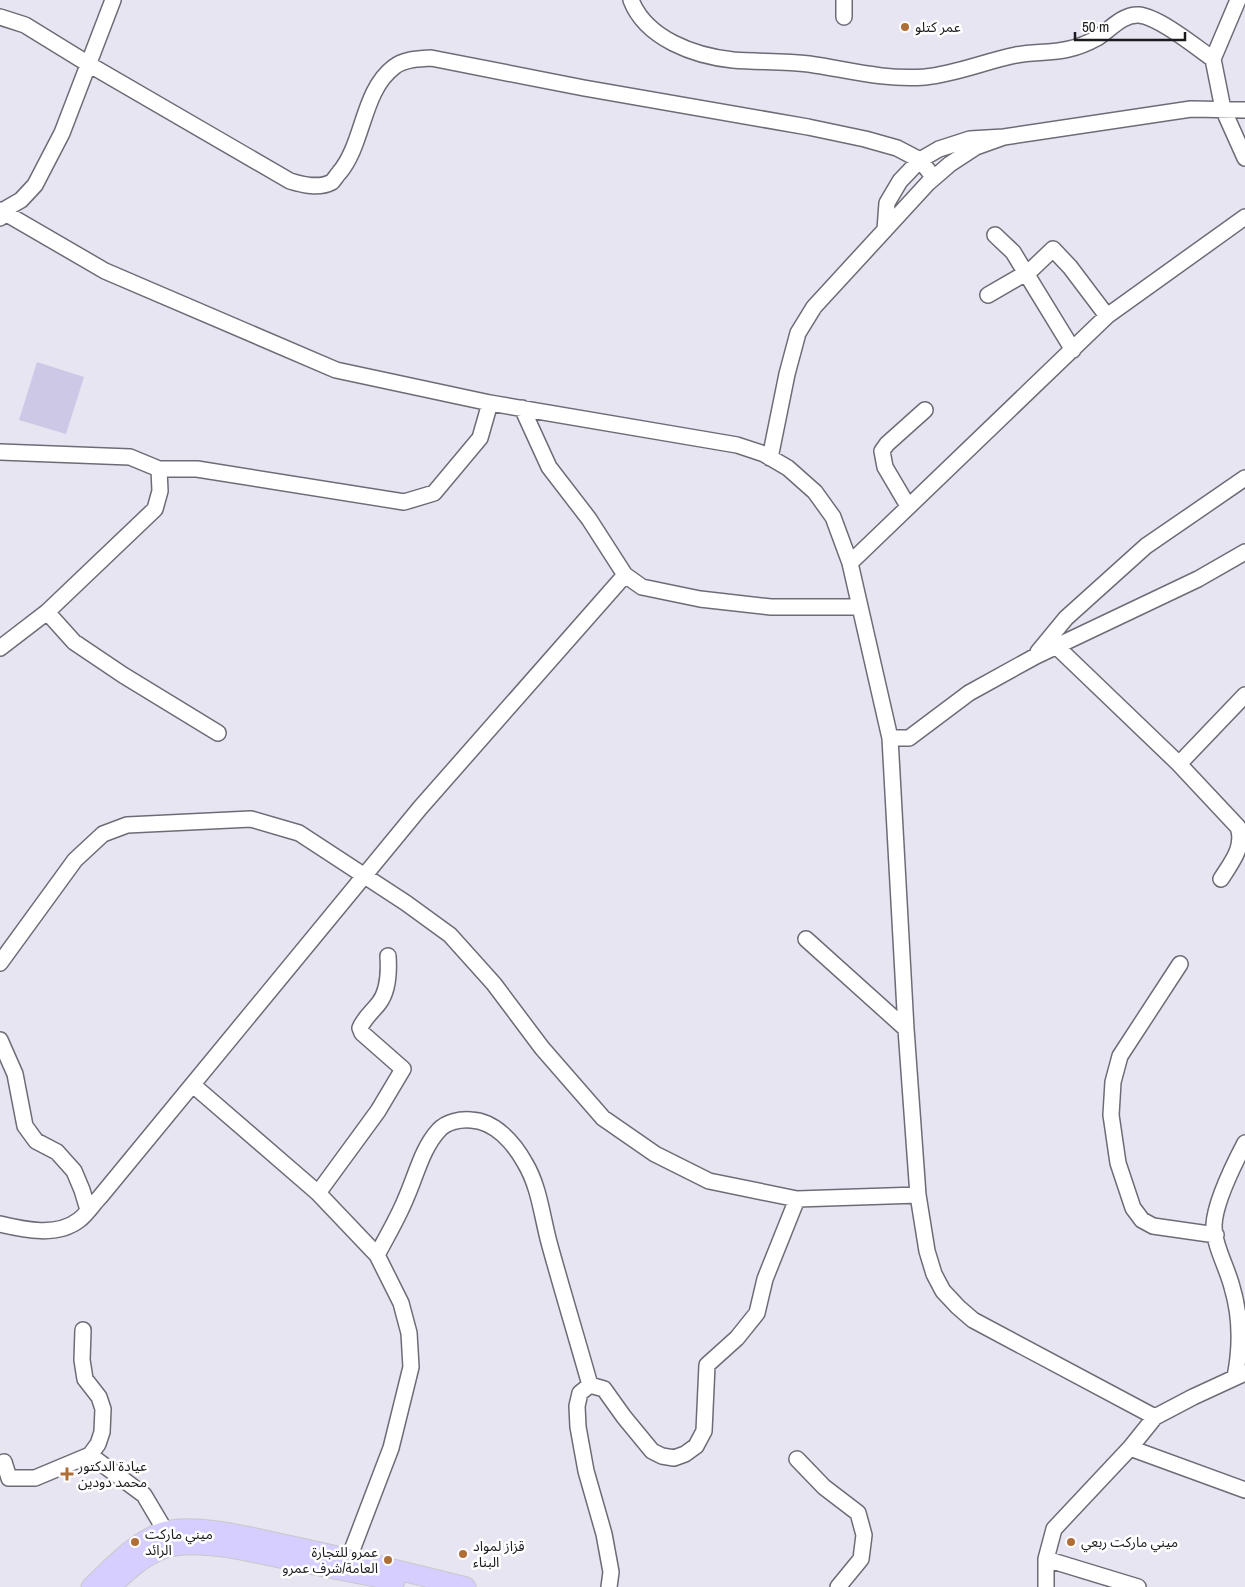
<svg xmlns="http://www.w3.org/2000/svg" width="1245" height="1587" font-family="'Archivo Narrow','Noto Sans Arabic',sans-serif">
<style>
.building{fill:#ccc8e6}
.lines{fill:none;stroke-linecap:round;stroke-linejoin:round}
.minor-casing{stroke:#6d6c76;stroke-width:18}
.major-casing{stroke:#c8c8c9;stroke-width:21}
.minor{stroke:#fff;stroke-width:15}
.major{stroke:#d6cefe;stroke-width:19}
.poi-dot{fill:#ae6e36;stroke:#fff;stroke-width:2}
.labels{text-anchor:middle;dominant-baseline:central;stroke-width:5;stroke-linejoin:round;paint-order:stroke}
.poi-label{font-size:14px;fill:#1b1b1f;stroke:#fff;text-anchor:start}
</style>
<rect width="100%" height="100%" fill="#e7e5f1"/>
<path class="building" d="M37 362 84 377 66 434 19 420Z"/>
<g class="lines">
<defs>
<path id="minor" d="M631 0C646 39 695 56 733 60 758 62 784 61 809 64 849 70 883 80 925 77 956 74 986 61 1016 55 1034 52 1052 53 1069 49 1078 47 1088 43 1097 38 1110 30 1122 14 1139 15 1159 17 1196 47 1213 59
M844 0V17
M1238 0 1213 59 1223 109 1245 158
M0 17 25 25 90 65 290 181C303 185 319 189 332 182 334 180 337 175 339 173 364 144 362 91 394 67 404 59 418 59 431 58L584 88 808 127 865 139 897 148 920 160 934 178
M0 210 105 271 336 370 490 403 737 445 764 454 788 468 815 492 833 517 850 563 890 738 906 1029 918 1195 927 1251 934 1274 943 1291 958 1307 973 1320 1155 1417
M0 218 2 211 21 200 35 185 62 133 113 0
M885 230 887 203 900 181 920 160 939 149 970 139 1004 137 1191 109 1245 110
M995 235 1013 252 1073 350
M988 295 1031 270 1053 249 1070 267 1107 316
M522 408 549 467 589 519 625 575 642 587 700 599 771 607H859
M0 452 130 457 159 469 160 491 155 509 47 612 0 648
M770 458 787 374 798 333 814 307 928 183 950 164 976 147 1004 137
M159 469H197L404 502 434 493 480 438 490 403
M908 506 885 467 882 451 887 444 925 410
M850 563 1107 316 1245 217
M47 612 74 642 123 675 218 733
M1056 646 1179 764 1238 827C1245 847 1231 863 1221 879
M1038 652 1066 618 1146 546 1245 478
M890 738H909L969 693 1036 656 1198 579 1245 552
M1179 764 1245 695
M806 939 906 1029
M0 963 75 860 103 834 127 825 251 819 299 833 406 903 450 935 494 984 542 1048 603 1118 655 1154 709 1181 797 1199 918 1195
M1180 964 1120 1056 1113 1082 1111 1115 1118 1163 1133 1208 1142 1220 1153 1226 1216 1235
M0 1040 15 1074 25 1126 36 1141 57 1152 74 1171 82 1190 88 1210
M193 1085 318 1193
M0 1224C25 1230 57 1237 79 1220 87 1214 93 1204 100 1197L420 808 625 575
M377 1255 318 1193 378 1111 403 1069 362 1033 360 1028C364 1018 373 1011 379 1003 389 990 389 971 388 956
M1235 1377C1241 1347 1241 1317 1232 1287 1227 1267 1214 1246 1214 1225 1215 1202 1234 1164 1245 1143
M1130 1448 1245 1490
M90 1455 144 1495 166 1532
M797 1459 824 1487 858 1513 864 1535 861 1559 838 1587
M4 1462 9 1478H35L90 1455 98 1444 102 1432 103 1409 99 1397 85 1379 82 1360 83 1330
M349 1558 391 1448 411 1367 409 1333 401 1303 377 1255C387 1236 398 1218 406 1198 416 1176 422 1148 439 1130 446 1122 460 1119 471 1120 495 1121 514 1143 525 1163 540 1188 542 1218 550 1246 563 1293 577 1339 590 1385
M1046 1559 1138 1587
M609 1587 611 1572 604 1534 586 1471 578 1427 577 1406 580 1393 590 1385 604 1389 624 1417 652 1451 662 1456 674 1458 685 1454 696 1446 704 1431 707 1365 737 1338 757 1313 765 1279 797 1199
M1046 1587V1559L1054 1529 1130 1448 1155 1417 1193 1397 1245 1373"/>
<path id="major" d="M91 1587C110 1569 135 1542 160 1533 192 1521 254 1538 288 1545 348 1558 407 1572 466 1587
M111 1587C126 1572 142 1557 163 1549 197 1537 259 1554 294 1561 328 1568 362 1574 395 1581"/>
</defs>
<use href="#minor" class="minor-casing"/>
<use href="#major" class="major-casing"/>
<use href="#minor" class="minor"/>
<use href="#major" class="major"/>
</g>
<g class="poi-dot">
<circle cx="905" cy="27" r="5"/>
<path d="M64.5 1466.5h5v5h5v5h-5v5h-5v-5h-5v-5h5z"/>
<circle cx="135" cy="1542" r="5"/>
<circle cx="1071" cy="1542" r="5"/>
<circle cx="463" cy="1554" r="5"/>
<circle cx="388" cy="1560" r="5"/>
</g>
<g class="labels">
<g class="poi-label">
<text x="915" y="27">عمر كتلو</text>
<text x="78" y="1466">عيادة الدكتور<tspan x="78" dy="16">محمد دودين</tspan></text>
<text x="145" y="1534">ميني ماركت<tspan x="145" dy="16">الرائد</tspan></text>
<text x="1081" y="1542">ميني ماركت ربعي</text>
<text x="473" y="1546">قزاز لمواد<tspan x="473" dy="16">البناء</tspan></text>
<text x="378" y="1552" text-anchor="end">عمرو للتجارة<tspan x="378" dy="16">العامة/شرف عمرو</tspan></text>
</g>
</g>
<path d="M1075 32v8h110v-8" fill="none" stroke="#1b1b1f" stroke-width="2.5"/>
<text x="1082" y="32" font-size="15" fill="#1b1b1f" stroke="#ffffff" stroke-width="4" paint-order="stroke">50 m</text>
</svg>
